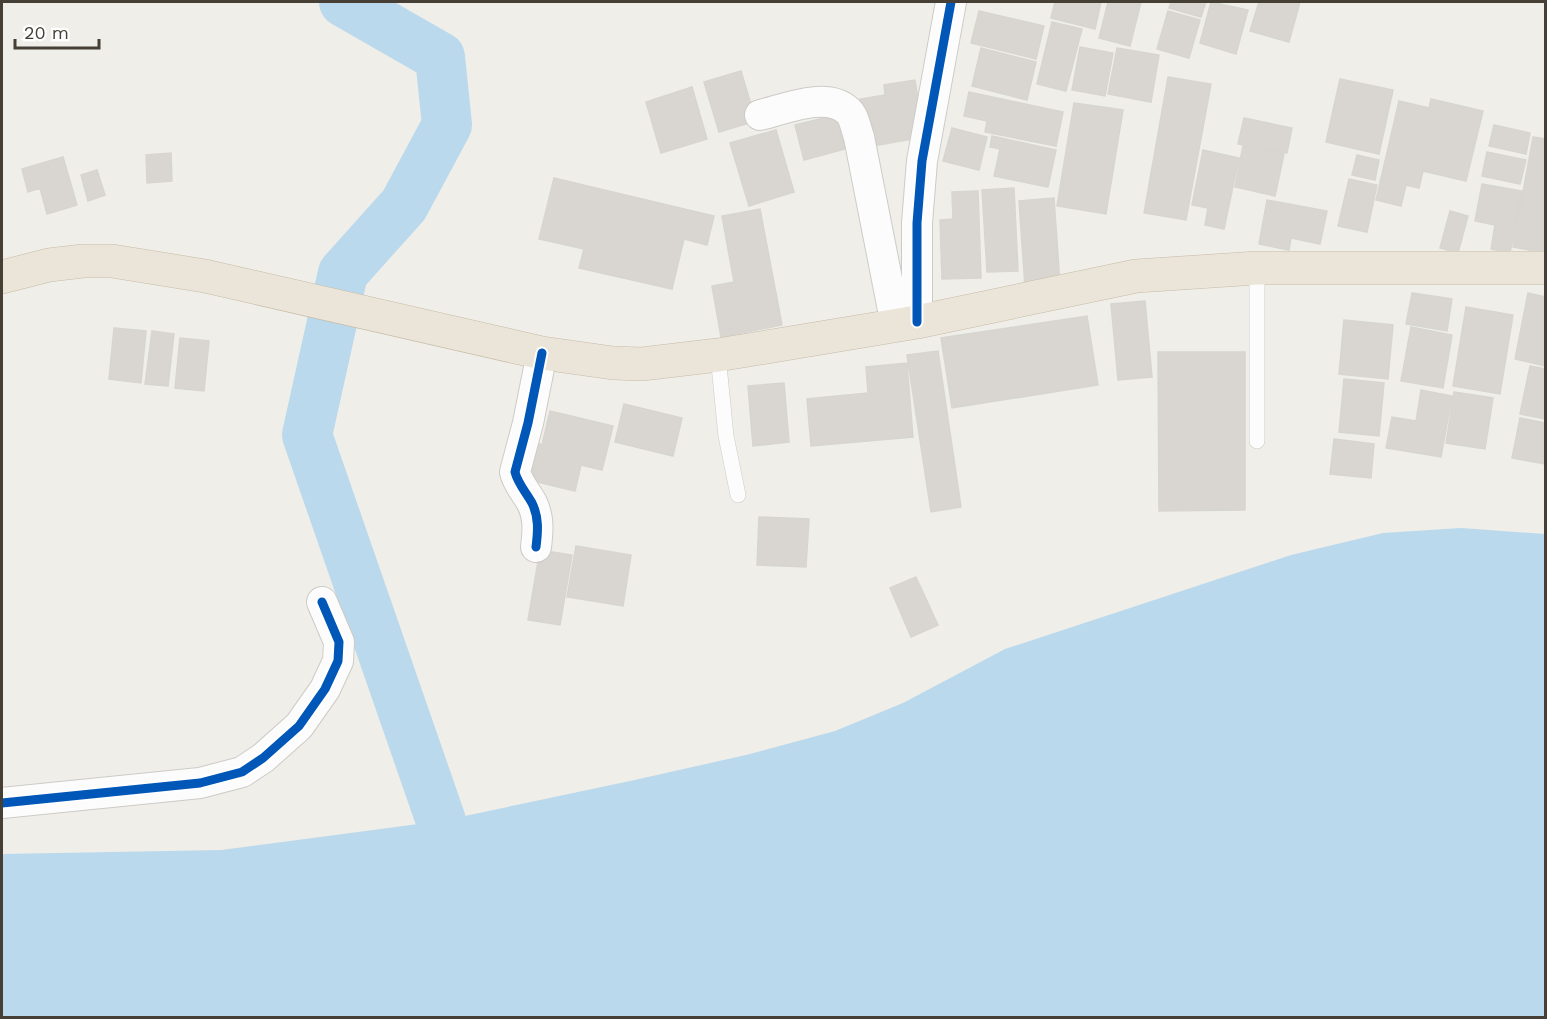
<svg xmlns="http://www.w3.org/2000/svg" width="1547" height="1019" font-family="'Work Sans',sans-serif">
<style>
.water{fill:#bbd9ec}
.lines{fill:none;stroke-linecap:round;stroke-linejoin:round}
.river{stroke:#bbd9ec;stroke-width:50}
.building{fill:#d9d6d1;stroke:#d7d5cf;stroke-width:1.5}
.lane-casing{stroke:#cdcbc7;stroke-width:16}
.street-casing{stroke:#cdcbc7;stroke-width:32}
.highway-casing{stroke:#c6baa5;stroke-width:34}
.lane{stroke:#fdfcfc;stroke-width:15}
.street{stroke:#fdfcfc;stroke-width:30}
.highway{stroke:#ebe5d9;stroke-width:33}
.cycleway-casing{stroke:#fff;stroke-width:13}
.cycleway{stroke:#0057b8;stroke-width:9}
</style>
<rect width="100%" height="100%" fill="#efeee9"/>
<path class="water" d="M1461 528 1545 534V1017H2V854L221 850 441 821 630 781 746 755 835 731 903 703 1005 649 1291 555 1383 533Z"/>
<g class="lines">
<path class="river" d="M344 2 440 57 447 125 404 205 343 273 307 435 441 821"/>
</g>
<path class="building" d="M1055 2H1101L1095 29 1051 18Z
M1108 2H1141L1130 46 1099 38Z
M1171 2H1206L1201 17 1169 8Z
M1211 2 1248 10 1236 54 1200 43Z
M1259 2H1300L1289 42 1250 31Z
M979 11 1044 26 1036 59 971 43Z
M1168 11 1200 20 1189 58 1157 49Z
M1052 22 1082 29 1066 91 1037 84Z
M1080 47 1113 53 1105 96 1072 90Z
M981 48 1036 62 1027 100 972 86Z
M1117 48 1159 55 1151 102 1108 94Z
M741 71 756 121 719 132 704 82Z
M1168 77 1211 84 1186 220 1144 213Z
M1340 79 1393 90 1379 154 1326 142Z
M915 80 924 137 868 147 860 99 885 95 884 85Z
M692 87 707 139 661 153 646 102Z
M969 92 1063 112 1056 146 985 132 987 121 964 116Z
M1431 99 1483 111 1466 181 1423 171 1419 188 1406 185 1401 206 1376 200 1399 101 1429 108Z
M1074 103 1123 110 1106 214 1057 206Z
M836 115 845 149 804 160 795 125Z
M1244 118 1292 128 1287 153 1238 144Z
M1494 125 1530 133 1526 154 1489 146Z
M952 128 987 137 979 170 943 161Z
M776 130 794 192 749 206 730 143Z
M992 136 1056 150 1048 187 994 176 1000 149 990 147Z
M1533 137 1546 139 1545 253 1513 247Z
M1243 146 1284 154 1275 196 1235 187Z
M1203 150 1239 158 1224 229 1205 225 1208 208 1192 205Z
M1487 152 1526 160 1520 184 1482 176Z
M171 153 172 181 147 183 146 155Z
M1357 155 1379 160 1375 180 1352 175Z
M63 157 77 205 47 214 40 188 28 192 22 169Z
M97 170 105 195 88 201 81 175Z
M554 178 714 216 707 245 684 239 672 289 579 268 584 249 539 239Z
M1349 179 1377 185 1367 232 1338 226Z
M1482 184 1522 191 1510 253 1491 249 1495 225 1475 221Z
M1014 188 1018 271 987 272 982 190Z
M978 191 981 278 942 279 940 220 953 219 952 192Z
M1054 198 1060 284 1025 287 1019 201Z
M1267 200 1327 211 1320 244 1291 238 1289 250 1259 244Z
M760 209 782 325 721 337 712 286 734 282 722 216Z
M1450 211 1468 216 1458 253 1440 248Z
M1412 293 1452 299 1447 331 1406 324Z
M1528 293 1546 297V366L1515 359Z
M1145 301 1152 377 1118 380 1111 304Z
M1466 307 1513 315 1500 394 1453 386Z
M1087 316 1098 385 952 408 941 338Z
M1344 320 1393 325 1388 379 1339 374Z
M1411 327 1452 335 1443 388 1401 381Z
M114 328 146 331 141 383 109 379Z
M152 331 174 334 168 386 145 384Z
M180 338 209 341 204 391 175 388Z
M938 351 961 507 931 512 907 355Z
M1158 352H1245V510L1159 511Z
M907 363 913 437 811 446 807 399 868 393 866 367Z
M1530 366 1546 369V419L1520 414Z
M1344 379 1384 383 1379 436 1339 432Z
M784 383 789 442 753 446 748 386Z
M1421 390 1452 396 1441 457 1386 448 1392 417 1416 421Z
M1454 392 1493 398 1485 449 1446 443Z
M624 404 682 418 673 456 615 442Z
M550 411 613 426 602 470 581 465 575 491 525 479 534 442 542 445Z
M1520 418 1546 423V464L1512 458Z
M1334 439 1374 444 1371 478 1330 474Z
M759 517 809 519 806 567 757 565Z
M576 546 631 555 623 606 567 597Z
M540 550 572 555 560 625 528 620Z
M916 577 938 625 911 637 890 588Z"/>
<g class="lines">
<defs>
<path id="lane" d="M718 355 726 436 738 495
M1257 441V268"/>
<path id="street" d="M760 115C785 109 827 91 848 111 854 116 856 129 859 137L896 325
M917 322V223L922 161 951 2
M536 547C538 531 539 517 532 503 526 492 518 484 515 472L528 423 542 353
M2 803 200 783 242 772 263 758 299 726 325 689 338 661 339 642 322 602"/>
<path id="highway" d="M2 277 49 265 83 261H112L205 276 542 353 613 363 642 364 718 355 917 322 1136 276 1257 268H1546"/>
</defs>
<use href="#lane" class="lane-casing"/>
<use href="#street" class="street-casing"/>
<use href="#highway" class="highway-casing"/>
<use href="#lane" class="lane"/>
<use href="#street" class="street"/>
<use href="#highway" class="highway"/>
<defs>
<path id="cycleway" d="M917 322V223L922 161 951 2
M536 547C538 531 539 517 532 503 526 492 518 484 515 472L528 423 542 353
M2 803 200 783 242 772 263 758 299 726 325 689 338 661 339 642 322 602"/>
</defs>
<use href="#cycleway" class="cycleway-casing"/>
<use href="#cycleway" class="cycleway"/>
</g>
<rect width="1547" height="1019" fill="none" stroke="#453f36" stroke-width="6"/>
<path d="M15 39v9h84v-9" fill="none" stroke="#453f36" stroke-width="3"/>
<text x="24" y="39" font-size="18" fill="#453f36" stroke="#ffffff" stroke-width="4.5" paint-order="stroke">20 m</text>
</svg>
